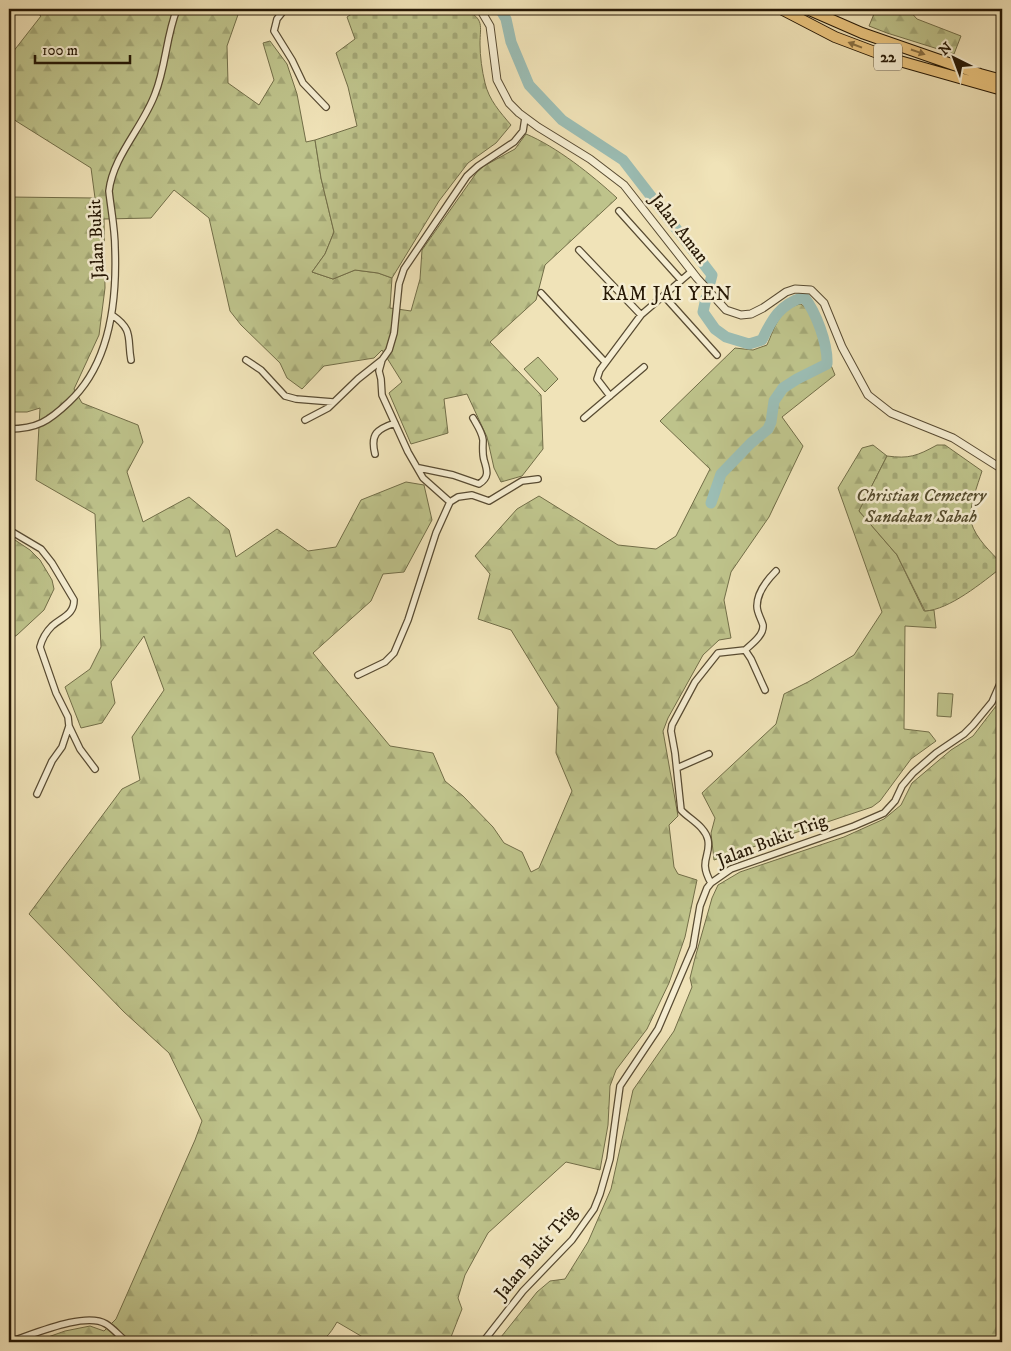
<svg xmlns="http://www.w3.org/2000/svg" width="1011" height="1351" font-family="'IM FELL DW Pica',serif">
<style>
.forest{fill:url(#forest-firs);stroke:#726e48}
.cemetery{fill:url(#cemetery-stones);stroke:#726e48}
.park{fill:#bec38b;stroke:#726e48}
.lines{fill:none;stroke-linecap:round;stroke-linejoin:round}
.river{stroke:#9bbdb4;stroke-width:11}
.minor-casing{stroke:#584b32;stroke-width:8}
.tertiary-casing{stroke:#584b32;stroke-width:9}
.trunk-casing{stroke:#261805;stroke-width:12}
.minor{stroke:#f5edd1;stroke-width:5.5}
.tertiary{stroke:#f5edd1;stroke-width:7}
.trunk{stroke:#e8c27c;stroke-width:10}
.oneway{fill:#876d40}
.labels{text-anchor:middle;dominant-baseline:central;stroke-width:5;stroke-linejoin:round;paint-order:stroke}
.shield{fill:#f5edd1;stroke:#645842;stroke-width:1}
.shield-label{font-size:16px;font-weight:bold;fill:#261805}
.street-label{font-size:18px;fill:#261805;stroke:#f5edd1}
.park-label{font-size:18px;font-style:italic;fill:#544b2d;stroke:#f5edd1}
.neighbourhood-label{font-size:19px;letter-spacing:1px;fill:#261805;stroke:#f5edd1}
</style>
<defs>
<pattern id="forest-firs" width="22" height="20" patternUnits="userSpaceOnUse" patternTransform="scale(1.25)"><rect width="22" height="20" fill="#bec38b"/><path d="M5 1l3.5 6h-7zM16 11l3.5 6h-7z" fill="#a3a776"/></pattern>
<pattern id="cemetery-stones" width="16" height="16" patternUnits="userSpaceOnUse" patternTransform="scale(1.25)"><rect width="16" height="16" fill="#bec38b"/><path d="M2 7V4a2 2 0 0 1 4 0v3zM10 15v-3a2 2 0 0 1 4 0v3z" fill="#a3a776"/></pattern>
</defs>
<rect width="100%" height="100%" fill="#f0e3b8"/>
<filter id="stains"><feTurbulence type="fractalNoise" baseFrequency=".004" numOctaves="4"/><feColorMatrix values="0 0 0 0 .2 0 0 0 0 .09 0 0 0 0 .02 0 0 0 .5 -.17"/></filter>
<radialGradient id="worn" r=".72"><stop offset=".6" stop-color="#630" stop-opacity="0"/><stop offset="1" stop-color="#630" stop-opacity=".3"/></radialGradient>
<path class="forest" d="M32 9H240L227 46 228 83 259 105 274 80 263 43 270 41 287 64 297 94 306 142 315 140 321 178 334 232 325 254 312 272 333 279 355 270 378 273 392 278 390 308 411 311 420 279 422 250 477 172 484 166 515 149 526 134C557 147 592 175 617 198L545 265 536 300 490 342 541 395 543 449 522 476 501 482 494 468 487 437 467 394 444 399 448 433 411 444 389 393 402 382 382 350 374 358 324 366 302 389 287 378 280 363 241 325 230 311 209 218 174 190 151 218 104 219 105 288 99 335 74 389 82 403 138 425 143 442 127 472 143 522 189 497 229 530 236 557 277 529 308 551 336 547 361 500 406 482 424 485 432 520 404 572 383 574 371 601 313 653 390 746 433 753 445 781 463 796 493 827 504 843 522 852 531 872 539 868 572 791 556 753 558 707 511 630 478 619 490 574 475 556 517 509 539 496 618 545 656 549 676 536 710 469 660 421 735 348 753 350 767 345C775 327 780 307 801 304L808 309 835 375 782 417 803 446 769 517 731 572 724 600 731 638 719 640 703 655 668 718 663 731 678 816 669 825 674 867 678 874 697 880 685 937 669 983 647 1029 616 1070 610 1086 608 1125 600 1170 566 1162 488 1233 465 1275 458 1298 462 1309 451 1337 444 1342H367L366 1339 337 1322C334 1327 330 1334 325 1338 309 1349 269 1339 251 1336L250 1342H34L65 1331 90 1326 104 1331 116 1319 195 1140 202 1121 169 1053 124 1012 29 914 122 789 140 780 132 737 164 690 144 636 111 682 115 703 102 723 81 728 65 687 90 669 101 647 95 514 36 480 40 408 27 412H10L9 426V197L95 198 91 168 16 121 9 115V57L41 16Z
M876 9H908L917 19 961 36 954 54 887 33 869 26Z
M873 445 887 456 859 511 897 555 924 611 934 610 936 628 905 626 904 729 929 732 936 741 911 759 880 801 872 807 714 860 711 833 715 818 702 793 776 724 784 694 808 682 854 655 882 612 838 488 862 448Z
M9 536 30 550 40 560 52 580 54 589 44 610 17 635 9 640Z
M996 706 1002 711V1342H497L537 1292 550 1281 565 1279 588 1242 611 1189 633 1090 674 1031 692 987 690 978 695 958 712 898 718 885 740 872 844 837 884 819 901 805 912 783 951 750 973 736Z"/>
<path class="cemetery" d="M359 9H465C485 20 480 25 480 44 480 56 482 71 485 83 489 100 500 112 511 125L496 143 468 163 439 201 392 278 378 273 355 270 333 279 312 272 325 254 334 232 321 178 315 140 357 126 348 87 336 53 355 39 347 17Z
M937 445H945L982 471C978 484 968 509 971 522 976 539 991 552 1002 564V567C983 582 949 610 925 611L897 555 859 511 887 456C909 459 917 456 937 445Z"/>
<path class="park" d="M538 357 558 379 545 392 524 369Z
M938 693 953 694 951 717 937 716Z"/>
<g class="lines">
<path class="river" d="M500 9 506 19 511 42 529 85 562 120 623 160 712 275 708 290
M706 298 703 312 715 329 726 337 749 344 762 340C772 319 780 304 804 297 816 312 828 344 827 364L797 379 783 388 774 401 771 422 768 429 751 443 721 474 711 503"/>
<defs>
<path id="minor" d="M285 9 277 19 274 31 292 60 303 83 326 107
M619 211 681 280
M579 250 641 315
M541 293 605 362
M664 296 717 355
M112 315C134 330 127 338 131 360
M246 360 261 370 285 396 296 399 333 402
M382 360 379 371 381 379 382 395 408 452 423 478 450 502
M610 396 597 379 600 370 641 315 692 271
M584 418 644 367
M305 420 328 408 358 379 382 360 389 350 394 333 399 284 404 269 467 176 478 166 514 142 523 131 525 118
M9 429C37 429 49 421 69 402 110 364 117 301 115 248 115 229 111 210 109 191 113 156 143 127 155 94 166 67 166 36 177 9
M375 454C370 434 377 429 395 423
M419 468 453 475 476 483 479 484C490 477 487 470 484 460 482 453 483 446 483 440 482 432 477 425 473 418
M9 530 41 549 52 563 74 600C74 615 62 617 52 626 46 632 42 639 40 647L56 693 68 717 69 726 62 747 52 761 37 794
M745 650C752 644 764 635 763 625 761 618 757 613 757 606 757 592 767 580 776 571
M358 675 385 662 394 653 408 620 436 533 450 502 458 497 472 495 489 501 522 481 538 479
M69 726 80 749 95 769
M677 768 709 754
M711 883C698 860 711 857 708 840 705 826 689 819 681 810L675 753 671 731 672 725 695 682 718 653 745 650 751 659 765 690
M9 1342C32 1335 85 1311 106 1324 114 1329 120 1337 127 1342
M238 1342 244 1340 281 1342
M483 1342 523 1291 572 1240 594 1209 600 1194 610 1159 620 1086 658 1029 693 947 700 906 707 888 711 883 731 869 854 826 884 813 895 801 902 786 913 773 936 753 964 734 973 725 992 702 1002 679"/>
<path id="tertiary" d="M480 9 490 26 497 80 509 103 519 113 538 127 590 159 624 185 697 278 726 310 741 315 751 314 763 308 786 292 795 289 811 290 824 303 842 347 868 395 891 413 953 438 1002 469"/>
<path id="trunk" d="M781 9 835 37 896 60 1002 90
M807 9 862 33 980 74 1002 80"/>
</defs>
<use href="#minor" class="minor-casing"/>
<use href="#tertiary" class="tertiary-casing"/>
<use href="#trunk" class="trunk-casing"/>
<use href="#minor" class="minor"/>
<use href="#tertiary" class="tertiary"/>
<use href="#trunk" class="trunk"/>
</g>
<defs><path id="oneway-solid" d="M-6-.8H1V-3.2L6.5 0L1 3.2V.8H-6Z" transform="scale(1.25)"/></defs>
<g class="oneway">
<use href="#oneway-solid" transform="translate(855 45) rotate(-159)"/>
<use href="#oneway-solid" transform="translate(918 52) rotate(19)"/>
</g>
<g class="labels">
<rect class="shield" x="874" y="43.5" width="28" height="27" rx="4"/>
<g class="shield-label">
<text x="888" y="57">22</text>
</g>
<g class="street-label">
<text transform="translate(679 229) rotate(52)">Jalan Aman</text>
<text transform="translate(97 239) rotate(-93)">Jalan Bukit</text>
<text transform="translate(772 841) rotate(-21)">Jalan Bukit Trig</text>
<text transform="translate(536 1253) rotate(-50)">Jalan Bukit Trig</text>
</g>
<g class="park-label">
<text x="921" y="496">Christian Cemetery<tspan x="921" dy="21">Sandakan Sabah</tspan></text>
</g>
<g class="neighbourhood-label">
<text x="667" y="294">KAM JAI YEN</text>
</g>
</g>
<rect width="1011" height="1351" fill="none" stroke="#f0e3b8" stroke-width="30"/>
<rect x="10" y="10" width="991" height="1331" fill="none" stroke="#261805" stroke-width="2.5"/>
<rect x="15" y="15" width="981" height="1321" fill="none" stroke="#261805"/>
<g transform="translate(954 58) rotate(318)" stroke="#f5edd1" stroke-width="4" paint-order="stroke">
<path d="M0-4L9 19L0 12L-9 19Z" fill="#261805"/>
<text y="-8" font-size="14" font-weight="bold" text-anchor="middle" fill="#261805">N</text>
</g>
<path d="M35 55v8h95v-8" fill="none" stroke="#261805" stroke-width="2.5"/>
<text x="42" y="55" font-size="15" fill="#261805" stroke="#f5edd1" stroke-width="4" paint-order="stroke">100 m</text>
<rect width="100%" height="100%" filter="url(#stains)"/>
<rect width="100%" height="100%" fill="url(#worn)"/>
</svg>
